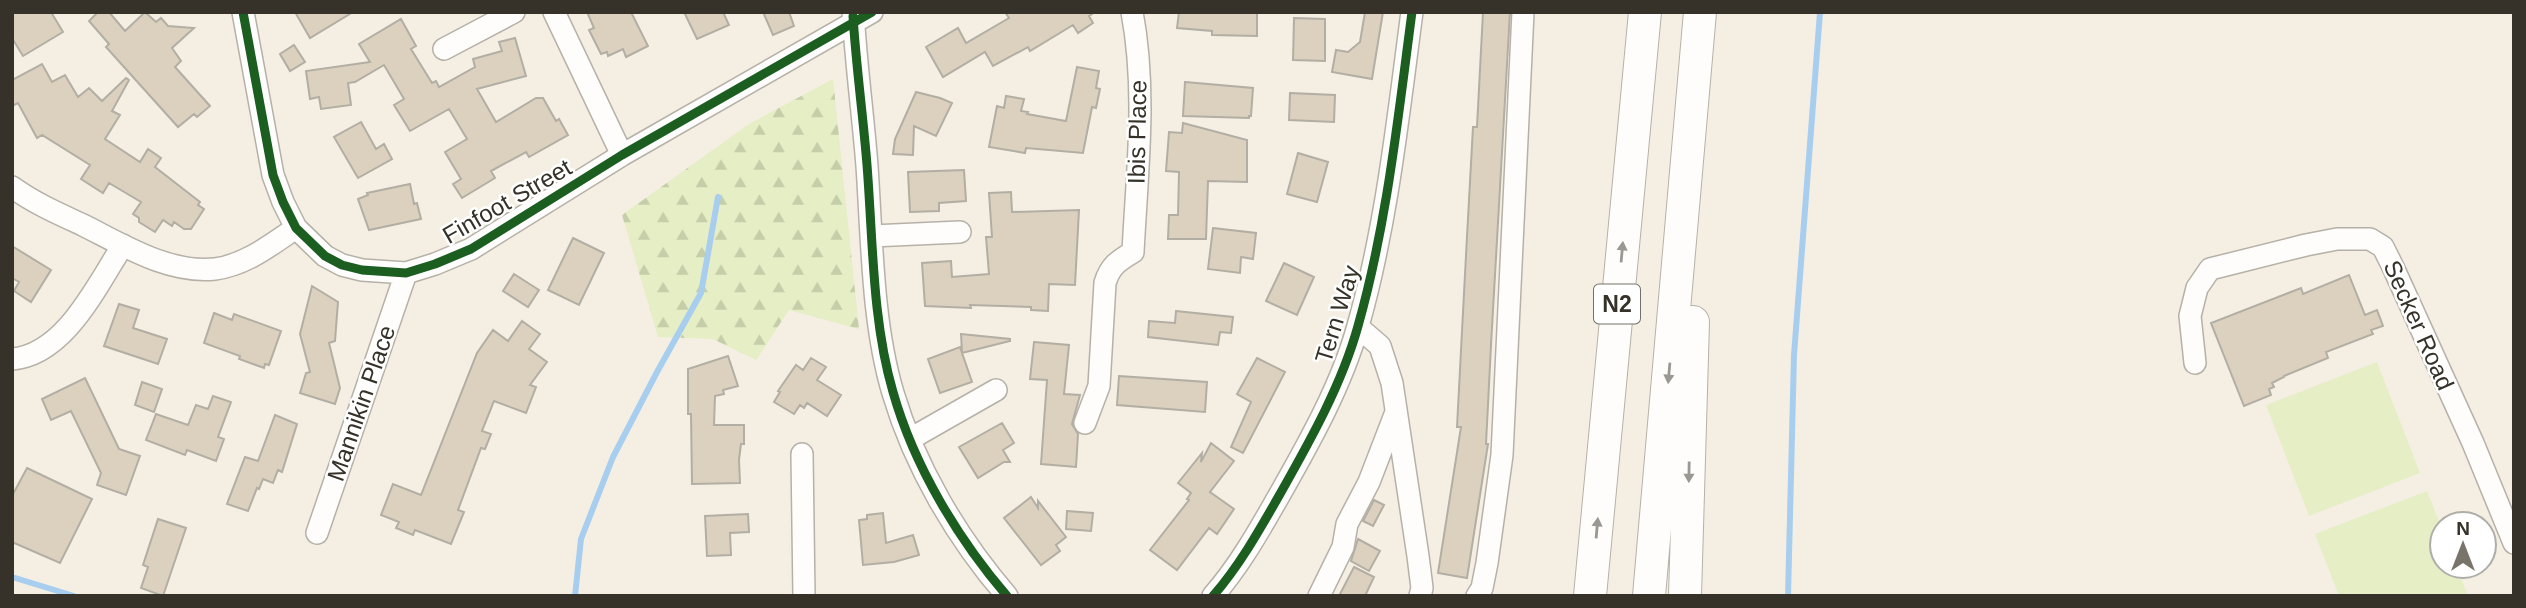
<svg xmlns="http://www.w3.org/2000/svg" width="2526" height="608" font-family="Arial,sans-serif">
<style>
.forest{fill:url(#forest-firs)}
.garden{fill:#e5eec5}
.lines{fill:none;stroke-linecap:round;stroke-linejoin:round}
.stream{stroke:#a8ceef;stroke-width:6}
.building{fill:#dbd1be;stroke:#b2aea4;stroke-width:2}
.minor-casing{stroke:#b6b1a8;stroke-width:24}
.highway-casing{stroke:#b6b1a8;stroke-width:34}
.minor{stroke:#fefdfb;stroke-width:21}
.highway{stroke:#fefdfb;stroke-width:32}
.cycleway-casing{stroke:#fff;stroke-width:13}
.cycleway{stroke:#1b5e20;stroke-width:9}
.oneway{fill:#9a9892}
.labels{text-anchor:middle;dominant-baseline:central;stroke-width:5;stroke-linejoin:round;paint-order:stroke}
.shield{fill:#fff;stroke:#727069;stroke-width:2}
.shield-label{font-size:23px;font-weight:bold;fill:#363229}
.street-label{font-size:24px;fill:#363229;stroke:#fff}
</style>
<defs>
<pattern id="forest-firs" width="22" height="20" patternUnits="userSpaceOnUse" patternTransform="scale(1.75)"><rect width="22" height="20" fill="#e5eec5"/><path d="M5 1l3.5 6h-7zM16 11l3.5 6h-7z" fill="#c5cda9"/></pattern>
</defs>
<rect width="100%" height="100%" fill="#f5efe3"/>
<path class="forest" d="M833 79 859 329 789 310 756 360 713 339 658 337 622 215 749 124Z"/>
<path class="garden" d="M2377 362 2420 473 2309 516 2266 405Z
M2427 491 2442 529V566H2456L2468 596H2339L2315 534Z"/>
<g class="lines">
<path class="stream" d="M12 577 74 596
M575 596 581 539 613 457 657 372 701 293 718 197
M1788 596 1794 355 1820 12"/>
</g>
<path class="building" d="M12 12H51L63 32 23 56 12 38Z
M98 12H109L125 31 145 12 156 22 161 18 168 26 194 28 172 48 181 61 175 67 210 106 197 117 194 114 178 127 106 47 109 44 89 21Z
M295 12H353L310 38Z
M587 12H631L648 46 626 57 623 49 608 56 607 52 601 54 589 30 594 28Z
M684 12H723L729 25 697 39Z
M763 12H789L794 26 773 35Z
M1005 12H1095L1089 16 1093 23 1078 33 1073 25 1030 51 1028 47 993 66 985 52 943 77 926 47 958 28 966 43 1009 18Z
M1179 12H1257V36L1212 35V31L1177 28Z
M1365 12H1383L1372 79 1332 72 1336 50 1348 52 1360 42Z
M1483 12H1510L1491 345 1486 444H1488L1467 578 1438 573 1461 427H1457L1466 255 1473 127H1477Z
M1294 18 1325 19V61L1293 60Z
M401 19 416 46 411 49 432 83 436 81 439 87 475 67 473 59 502 51 499 42 515 38 526 76 477 89 496 122 536 98H543L556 121 559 119 568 135 529 157 526 152 491 171 495 178 462 198 453 184 461 179 445 152 467 139 449 109 410 131 394 105 404 99 384 65 355 82 348 83 351 105 321 109 319 97 310 99 306 71 370 62 359 44Z
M294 45 305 62 290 71 280 54Z
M42 64 52 82 65 75 78 97 89 88 102 101 126 78 129 80 112 111 120 115 105 139 140 162 148 149 161 158 155 167 200 202 198 205 204 209 191 229H184L174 222 172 226 163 220 155 232 139 222V218L133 214 141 202 109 183 103 193 81 179 90 165 42 135 37 138 18 103 12 106V80Z
M1077 67 1099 71 1096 88 1100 89 1096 108 1092 107 1083 153 1026 148 1025 153 989 147 997 106 1004 108 1006 96 1024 99 1021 111 1028 112 1027 114 1066 121Z
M1185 82 1253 88 1251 116H1249V118L1183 116Z
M916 92 940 98 952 103 936 136 914 126 913 155 893 154 895 139Z
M1290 93 1335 95 1334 122 1289 120Z
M361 122 376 149 384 144 392 159 358 178 334 137Z
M1183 123 1247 140V182L1208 181 1206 239H1168L1169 215H1178L1179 172 1166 171 1169 132 1182 133Z
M1298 153 1328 162 1317 202 1287 194Z
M964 170 966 201 939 203V211L910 212 908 172Z
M410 184 414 204 417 203 421 219 369 230 358 199 368 195 367 193Z
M1011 192 1012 212 1079 210 1075 285 1049 284 1048 311 1031 310V307L970 305 971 308 925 306 922 263 951 261 952 277 989 274 986 237H992L989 193Z
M1213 228 1256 233 1253 259 1241 257 1240 273 1208 269Z
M573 238 604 253 579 305 548 290Z
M12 246 51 270 31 302 14 291 19 282 12 278Z
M1284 263 1314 277 1297 315 1266 301Z
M514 274 539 290 528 307 503 291Z
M2349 275 2365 315 2377 310 2383 326 2371 330 2373 334 2326 352 2328 358 2284 376V377L2272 383 2274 387 2269 389 2271 395 2244 406 2211 323 2301 288 2303 294Z
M312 286 338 302 335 341 329 343 340 388 335 404 300 393 306 373 310 372 300 334Z
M119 304 139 310 133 328 167 339 158 364 104 346Z
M1176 311 1233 317 1231 333 1220 332 1218 345 1148 337 1149 321 1175 323Z
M214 313 232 320 234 314 281 331 269 365 265 364 264 368 239 359 240 356 204 343Z
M522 321 540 334 529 349 547 362 530 385 536 387 526 413 494 401 482 431 491 434 485 449 481 448 458 510 464 512 451 544 415 530 413 535 396 528 399 522 381 515 393 484 421 495 477 353 493 330 508 341Z
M961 334 1010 339V341L962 353Z
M1034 342 1069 345 1064 394 1080 395 1072 424 1078 434 1076 467 1041 464 1047 380 1030 379Z
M960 347 972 382 940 393 928 359Z
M728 356 738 386 723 390 724 394 715 396 714 425H744V444H741L739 460 740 483 692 484 691 414H688V369Z
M811 358 826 367 817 380 841 395 827 416 807 403 804 408 800 405 794 414 774 402 780 392 778 391 796 365 803 370Z
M1257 358 1285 372 1243 453 1231 447 1251 402 1237 394Z
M1119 376 1207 382 1205 412 1117 405Z
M85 378 119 449 140 456 126 495 97 485 101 473 71 411 51 420 42 399Z
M142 382 162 389 154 412 135 405Z
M213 396 231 402 218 437 224 439 216 461 187 450 185 455 146 440 156 414 188 425 196 405 208 409Z
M275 415 297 424 282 472 278 470 273 483 263 479 259 489 257 488 248 511 227 504 245 457 258 461Z
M1002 423 1014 443 1003 450 1010 462H1004L978 478 959 447Z
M1211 443 1234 461 1210 492 1234 509 1217 534 1209 528 1177 570 1150 550 1189 500 1187 499 1191 493 1178 483 1202 453 1201 462Z
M27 468 92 499 60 563 12 542V496Z
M1031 497 1038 508V501L1066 537 1056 545 1060 551 1041 565 1004 518Z
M1374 500 1384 505 1373 526 1363 521Z
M1067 511 1093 513 1091 531 1066 529Z
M883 513 886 543 913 535 919 555 894 562 863 565 859 520 867 519V515Z
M748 514 749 532 730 533 731 555 707 556 705 516Z
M158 519 186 528 163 596 141 588 148 567 143 565Z
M1358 539 1380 551 1369 571 1351 561Z
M1354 567 1374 577 1365 596H1339Z"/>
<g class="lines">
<defs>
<path id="minor" d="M243 12 273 175 283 202 296 228 325 256 342 265 362 270 406 273 435 264 471 249 622 155 872 12
M554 12 622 155
M853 12C856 64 863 115 867 166 872 239 872 323 893 393 915 467 957 538 1007 596
M444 49 514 12
M12 187C34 203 59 214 83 225 123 245 169 274 215 269 246 265 272 244 296 228
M872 236 960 232
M1358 327 1380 346 1392 383 1418 556 1422 588 1420 596
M12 359C65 355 97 285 123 245
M2195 363 2190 316 2197 288 2210 269 2306 245 2337 239H2370L2383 247 2393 267 2473 443 2514 543
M1085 423 1099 386 1105 283C1110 266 1118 261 1133 252 1137 173 1147 91 1132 12
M910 439 996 390
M802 454 804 596
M317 533 406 273
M1213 596C1240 565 1260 529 1280 494 1310 441 1342 384 1358 326 1387 224 1398 117 1412 12
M1319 596 1343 547 1347 524 1369 482 1396 412
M1477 596 1482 588 1487 563 1502 455 1523 12"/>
<path id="highway" d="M1590 596 1645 12
M1649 596 1700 12
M1685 596 1693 322"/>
</defs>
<use href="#minor" class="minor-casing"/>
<use href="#highway" class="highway-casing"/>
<use href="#minor" class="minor"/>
<use href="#highway" class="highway"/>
<defs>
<path id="cycleway" d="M243 12 273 175 283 202 296 228 325 256 342 265 362 270 406 273 435 264 471 249 622 155 872 12
M853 16C856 65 863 115 867 165 873 240 872 320 893 392 914 466 958 539 1007 596
M1213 596C1240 565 1260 529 1280 494 1310 441 1342 384 1358 326 1387 224 1398 117 1412 12"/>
</defs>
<use href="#cycleway" class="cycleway-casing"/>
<use href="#cycleway" class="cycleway"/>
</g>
<defs><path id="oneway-solid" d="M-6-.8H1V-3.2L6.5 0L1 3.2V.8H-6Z" transform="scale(1.75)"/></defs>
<g class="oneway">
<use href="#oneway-solid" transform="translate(1622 252) rotate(-85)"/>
<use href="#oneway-solid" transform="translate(1669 373) rotate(95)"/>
<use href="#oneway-solid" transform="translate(1689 472) rotate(91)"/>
<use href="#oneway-solid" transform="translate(1597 528) rotate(-85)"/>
</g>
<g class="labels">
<rect class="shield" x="1594" y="284.5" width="46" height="39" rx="5"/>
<g class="shield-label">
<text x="1617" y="304">N2</text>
</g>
<g class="street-label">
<text transform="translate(1137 132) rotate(-89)">Ibis Place</text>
<text transform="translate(507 201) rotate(-30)">Finfoot Street</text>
<text transform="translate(1337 314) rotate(-73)">Tern Way</text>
<text transform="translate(2419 325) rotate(66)">Secker Road</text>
<text transform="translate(361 403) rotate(-71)">Mannikin Place</text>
</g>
</g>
<rect width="2526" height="608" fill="none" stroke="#363229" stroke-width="28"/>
<g transform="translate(2463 545)"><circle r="33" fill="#ffffff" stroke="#afada9" stroke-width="2"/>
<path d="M0-5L12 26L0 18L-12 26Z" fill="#79746a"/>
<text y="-10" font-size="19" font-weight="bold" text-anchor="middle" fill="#363229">N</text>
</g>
</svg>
